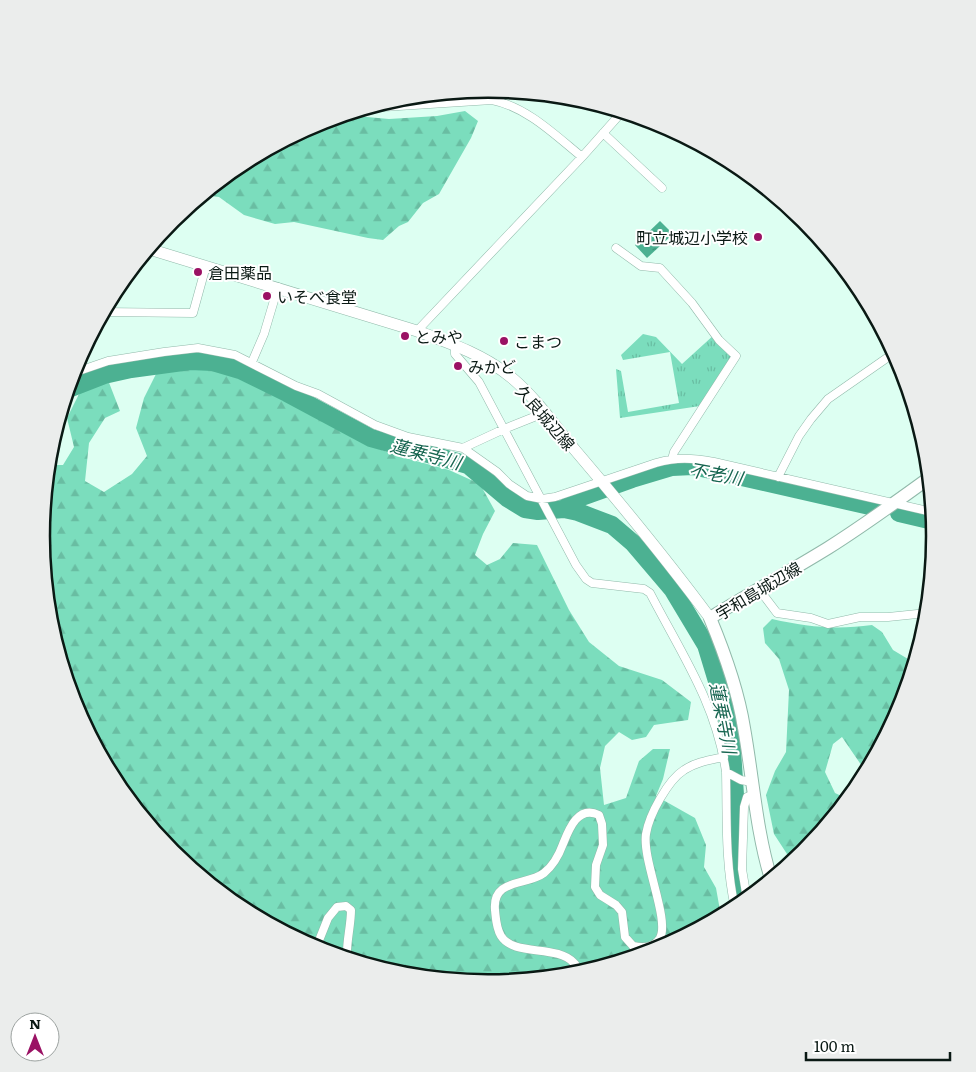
<svg xmlns="http://www.w3.org/2000/svg" width="976" height="1072" font-family="Literata,'Noto Sans JP',serif">
<style>
.grass{fill:url(#grass-tufts)}
.forest{fill:url(#forest-firs)}
.water{fill:url(#water-ripples)}
.lines{fill:none;stroke-linecap:round;stroke-linejoin:round}
.river{stroke:#4cb192;stroke-width:18}
.minor-casing{stroke:#91b9aa;stroke-width:9}
.secondary-casing{stroke:#91b9aa;stroke-width:12}
.primary-casing{stroke:#91b9aa;stroke-width:14}
.minor{stroke:#fff;stroke-width:8}
.secondary{stroke:#fff;stroke-width:11}
.primary{stroke:#fff;stroke-width:12}
.poi-dot{fill:#9a1264;stroke:#fff;stroke-width:2}
.labels{text-anchor:middle;dominant-baseline:central;stroke-width:4;stroke-linejoin:round;paint-order:stroke}
.poi-label{font-size:16px;fill:#0a1914;stroke:#fff;text-anchor:start}
.street-label{font-size:16px;fill:#0a1914;stroke:#fff}
.water-label{font-size:18px;font-style:italic;fill:#176550;stroke:#fff}
.rim{fill:none;stroke:#0a1914;stroke-width:2.5}
</style>
<defs>
<pattern id="grass-tufts" width="24" height="20" patternUnits="userSpaceOnUse" patternTransform="scale(1.25)"><rect width="24" height="20" fill="#7bddbd"/><path d="M3 7l-1-3M5 7V3M7 7l1-3M15 17l-1-3M17 17v-4M19 17l1-3" fill="none" stroke="#69bda2"/></pattern>
<pattern id="forest-firs" width="22" height="20" patternUnits="userSpaceOnUse" patternTransform="scale(1.25)"><rect width="22" height="20" fill="#7bddbd"/><path d="M5 1l3.5 6h-7zM16 11l3.5 6h-7z" fill="#69bda2"/></pattern>
<pattern id="water-ripples" width="26" height="14" patternUnits="userSpaceOnUse" patternTransform="scale(1.25)"><rect width="26" height="14" fill="#4cb192"/><path d="M2 4q2-2 4 0t4 0M15 11q2-2 4 0t4 0" fill="none" stroke="#3d8f76"/></pattern>
</defs>
<rect width="100%" height="100%" fill="#ddfff2"/>
<path class="grass" d="M643 334 656 337 682 364 715 334 733 357 700 406 620 418 616 369 621 371 628 412 679 403 670 352 623 360 621 355Z"/>
<path class="forest" d="M465 111 478 121 471 138 439 194 423 203 408 222 399 226 383 240 368 238 294 222 275 224 244 215 219 197 202 195 240 164 317 123 345 115 389 119 437 116Z
M217 366 262 383 301 402 368 445 398 456 449 470 480 484 495 511 483 534 475 555 487 565 500 559 513 543 537 545 569 610 589 642 619 666 662 680 691 702 688 720 654 725 646 737 632 740 619 732 605 746 600 768 604 805 626 798 639 761 653 749H670L663 779 656 796 695 818 706 845 704 867 716 888 721 916 659 949 575 974 488 983 401 974 329 952 317 949 240 907 172 852 116 784 75 707 50 623 41 536 48 465H63L74 447 67 418 82 388 108 380 120 411 105 418 89 443 85 481 104 492 132 474 147 456 136 428 144 398 157 372Z
M772 619C808 627 836 630 872 625L882 632 893 650 913 662 915 661 901 707 866 772 842 737 833 744 825 772 835 793 848 799 804 852 791 863 787 854 774 834 766 795 775 771 786 752 789 690 779 659 765 643 763 628Z"/>
<path class="water" d="M660 221 673 234 647 258 635 245Z"/>
<g class="lines">
<path class="river" d="M68 389 104 375 131 369 190 361 213 362 240 370 287 393 371 438 468 465 507 498 525 509 538 511 564 509 578 512 612 525 633 543 673 590 706 645 726 711 732 750 735 795 736 881 741 904
M564 509 576 499 632 479 672 467 693 466 874 507
M899 513 933 521"/>
<defs>
<path id="minor" d="M499 101 505 91
M378 105 383 107 492 100C527 107 555 135 582 157
M603 133 662 188
M616 248 641 266 660 268 692 303 719 340 736 356 674 452 672 459
M103 312 193 313 206 266
M417 331 582 157 622 112
M455 345V354L479 382 576 565 586 579 592 583 644 589 650 593C681 653 716 703 726 772 727 817 725 863 735 908
M252 362 264 334 278 287
M73 373 108 361 164 352 198 348 235 355 296 386 318 394 375 425 408 437 463 448 497 472 509 484 527 496 542 499 555 497 656 463C677 457 692 458 714 462L932 512
M463 448 504 429 544 413
M778 477 799 436 811 419 828 399 894 353
M758 588 777 613 811 618 828 624 860 617H888L927 613
M726 772 741 780 752 782
M747 899 742 869 744 807 747 797 754 794
M316 948 328 918 337 907 346 906 351 910C351 926 346 942 347 958
M579 973C578 970 577 965 574 963 557 944 514 957 501 936 496 928 496 919 495 910 492 878 527 886 544 873 554 865 559 855 563 844 569 829 578 805 599 815L602 824 603 845 596 865 595 887 600 895 616 905 622 912 625 937 633 946C642 948 654 948 660 938 670 920 642 860 646 834 649 815 668 780 684 770 696 762 710 760 724 757"/>
<path id="secondary" d="M149 249 417 331C450 343 485 355 512 378 536 398 555 426 575 450 621 504 667 560 710 618"/>
<path id="primary" d="M771 879C756 830 753 778 744 728 738 690 725 654 710 618 749 594 789 572 828 548 863 526 896 502 929 478"/>
</defs>
<use href="#minor" class="minor-casing"/>
<use href="#secondary" class="secondary-casing"/>
<use href="#primary" class="primary-casing"/>
<use href="#minor" class="minor"/>
<use href="#secondary" class="secondary"/>
<use href="#primary" class="primary"/>
</g>
<g class="poi-dot">
<circle cx="758" cy="237" r="5"/>
<circle cx="198" cy="272" r="5"/>
<circle cx="267" cy="296" r="5"/>
<circle cx="405" cy="336" r="5"/>
<circle cx="504" cy="341" r="5"/>
<circle cx="458" cy="366" r="5"/>
</g>
<g class="labels">
<g class="poi-label">
<text x="748" y="237" text-anchor="end">町立城辺小学校</text>
<text x="208" y="272">倉田薬品</text>
<text x="277" y="296">いそべ食堂</text>
<text x="415" y="336">とみや</text>
<text x="514" y="341">こまつ</text>
<text x="468" y="366">みかど</text>
</g>
<g class="street-label">
<text transform="translate(546 417) rotate(49)">久良城辺線</text>
<text transform="translate(758 590) rotate(-31)">宇和島城辺線</text>
</g>
<g class="water-label">
<text transform="translate(426 453) rotate(15)">蓮乗寺川</text>
<text transform="translate(716 473) rotate(10)">不老川</text>
<text transform="translate(724 718) rotate(79)">蓮乗寺川</text>
</g>
</g>
<path d="M0 0H976V1072H0ZM50 536a438 438 0 1 1 876 0a438 438 0 1 1-876 0Z" fill="#ebedec" fill-rule="evenodd"/>
<path class="rim" d="M50 536a438 438 0 1 1 876 0a438 438 0 1 1-876 0Z"/>
<g transform="translate(35 1037)"><circle r="24" fill="#ffffff" stroke="#9da3a1"/>
<path d="M0-4L9 19L0 12L-9 19Z" fill="#9a1264"/>
<text y="-8" font-size="14" font-weight="bold" text-anchor="middle" fill="#0a1914">N</text>
</g>
<path d="M806 1052v8h144v-8" fill="none" stroke="#0a1914" stroke-width="2.5"/>
<text x="814" y="1052" font-size="15" fill="#0a1914" stroke="#ffffff" stroke-width="4" paint-order="stroke">100 m</text>
</svg>
